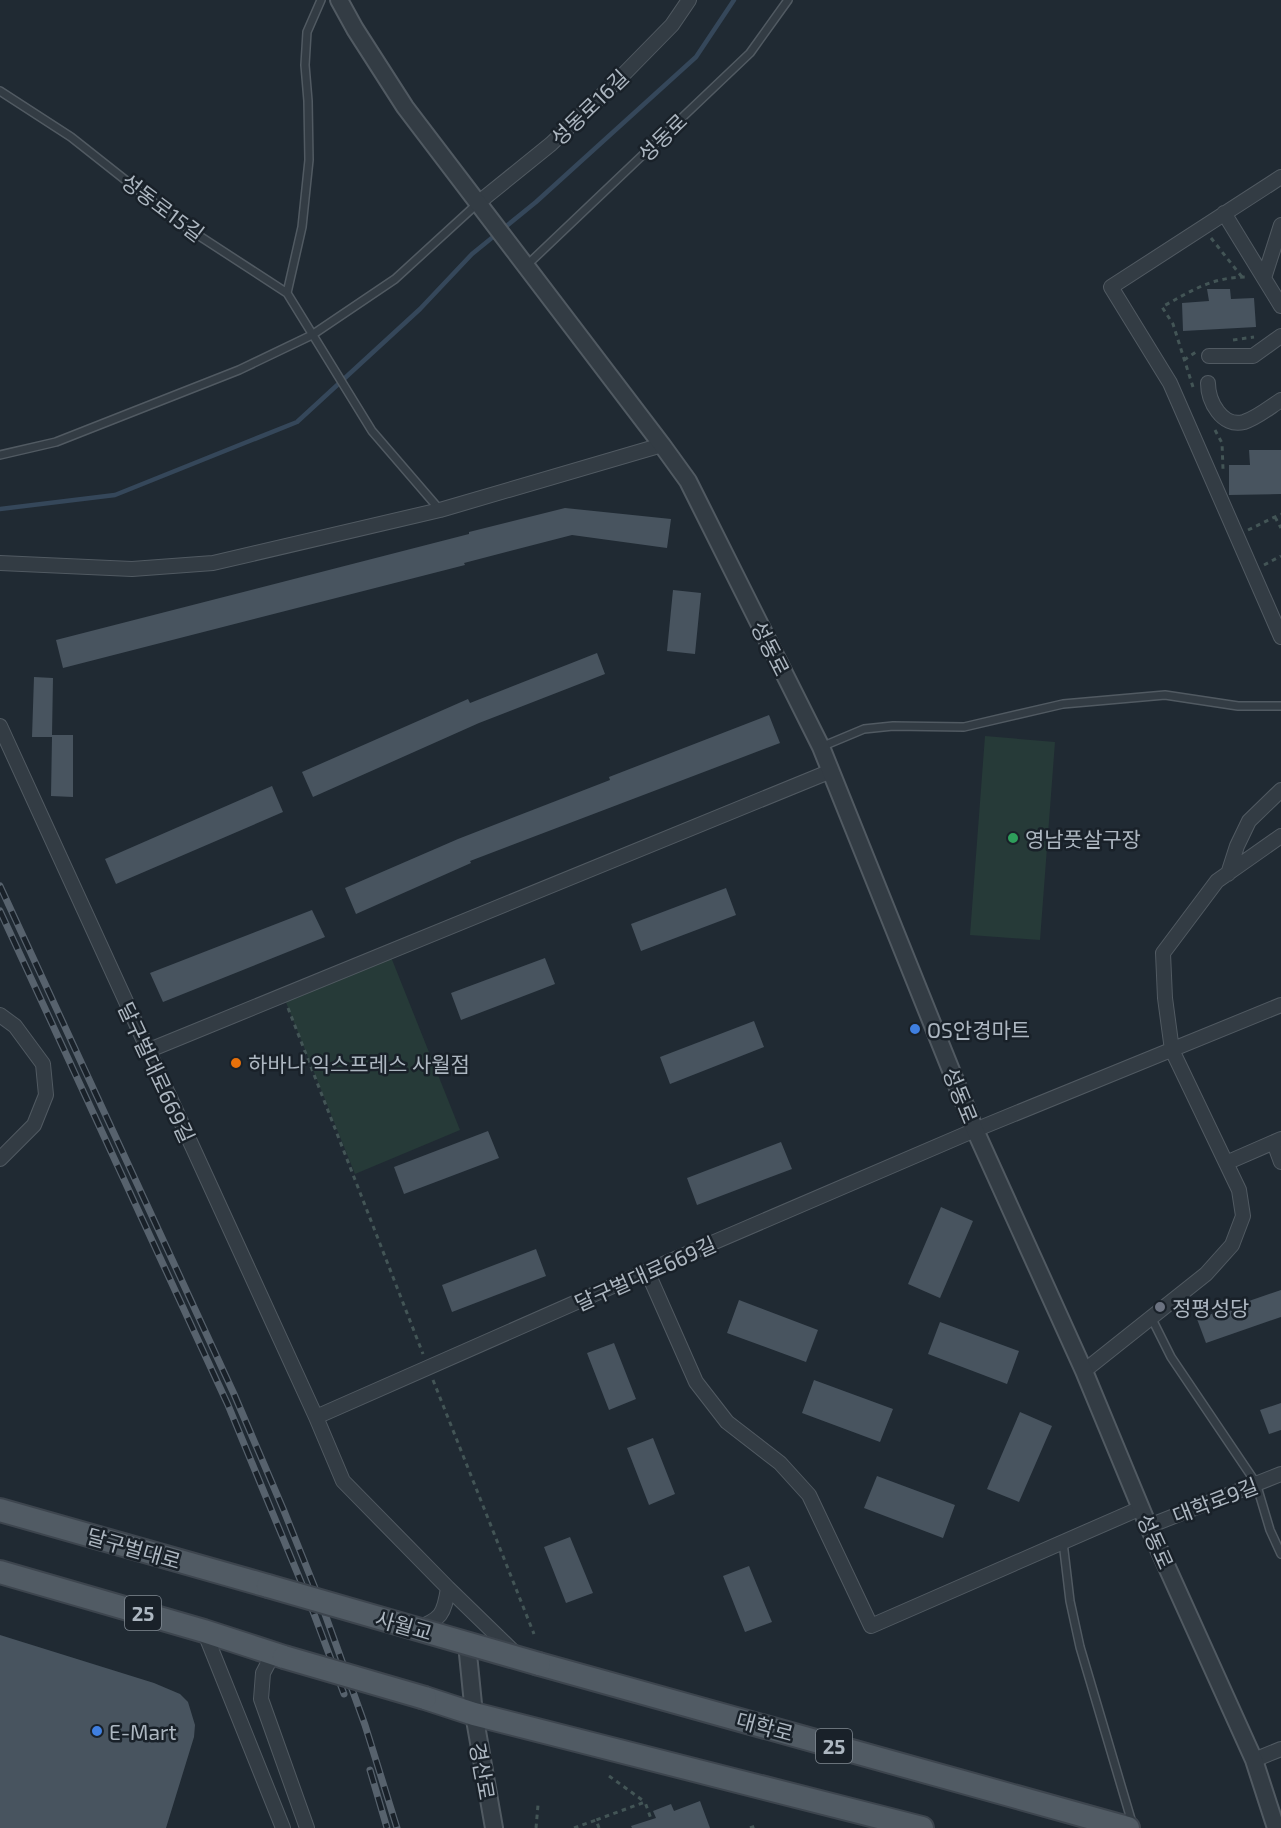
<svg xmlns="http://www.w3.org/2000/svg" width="1281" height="1828" font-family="'Exo 2','Noto Sans KR',sans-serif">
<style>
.green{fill:#263a38}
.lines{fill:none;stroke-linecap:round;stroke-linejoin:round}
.stream{stroke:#35475a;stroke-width:4.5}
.building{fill:#48545f}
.service-casing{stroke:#515a62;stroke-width:10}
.minor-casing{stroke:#515a62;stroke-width:16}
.tertiary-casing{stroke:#515a62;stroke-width:20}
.primary-casing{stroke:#3d454e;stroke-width:26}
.path{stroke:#435556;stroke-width:3;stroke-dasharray:4.5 4.5;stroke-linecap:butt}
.service{stroke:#333c44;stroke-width:7}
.minor{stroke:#333c44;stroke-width:14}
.tertiary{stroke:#333c44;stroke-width:16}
.primary{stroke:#515b64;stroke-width:22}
.rail-casing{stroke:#57626d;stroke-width:7}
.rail{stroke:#192129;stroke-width:4.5;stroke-dasharray:14;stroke-linecap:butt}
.primary-bridge-casing{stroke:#3d454e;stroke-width:26;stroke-linecap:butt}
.primary-bridge{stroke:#515b64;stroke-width:22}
.leisure-dot{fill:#2e9e5b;stroke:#192129;stroke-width:2}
.shop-dot{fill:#3f7fe0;stroke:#192129;stroke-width:2}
.food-dot{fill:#e8710a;stroke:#192129;stroke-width:2}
.worship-dot{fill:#6b7280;stroke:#192129;stroke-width:2}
.labels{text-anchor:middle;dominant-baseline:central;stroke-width:5;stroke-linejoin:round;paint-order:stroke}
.shield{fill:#192129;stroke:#818a93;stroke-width:1.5}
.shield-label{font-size:20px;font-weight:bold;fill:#adb7c1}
.street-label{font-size:21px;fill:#adb7c1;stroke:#192129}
.poi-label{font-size:21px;fill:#adb7c1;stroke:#192129;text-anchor:start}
</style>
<rect width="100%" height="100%" fill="#202a33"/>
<path class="green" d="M985 736 1055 742 1040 940 970 935Z
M389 952 460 1130 355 1174 283 995Z"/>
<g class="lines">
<path class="stream" d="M0 509 115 495 297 422 420 309 472 254 536 202 696 57 734 0"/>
</g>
<path class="building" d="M1207 289H1230L1231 299 1254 298 1256 327 1183 331 1182 303 1209 301Z
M1249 450H1281V494L1229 495V465H1250Z
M565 508 671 519 667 548 572 535 464 563 465 565 63 668 56 640 469 534V532Z
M673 590 701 593 695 654 667 651Z
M597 653 605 674 479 723 313 797 302 772 468 699 470 703Z
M34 677 53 678 52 735H73V797L51 796 52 737H32Z
M769 715 780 743 470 861 471 863 356 914 345 888 458 839 610 780 609 777Z
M272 786 283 812 116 884 105 859Z
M726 888 736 915 641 951 631 924Z
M312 910 325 937 163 1002 150 973Z
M545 958 555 984 461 1020 451 993Z
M754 1021 764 1047 670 1084 660 1057Z
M488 1131 499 1158 404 1194 394 1167Z
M781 1142 792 1169 697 1205 687 1178Z
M941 1207 973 1221 940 1298 908 1284Z
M536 1249 546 1276 452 1312 442 1285Z
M1281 1290V1317L1206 1343 1197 1319Z
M739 1300 818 1330 806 1362 727 1333Z
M940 1322 1019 1351 1007 1384 928 1354Z
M614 1343 636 1399 609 1410 587 1353Z
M814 1380 893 1409 880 1442 802 1413Z
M1281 1403V1430L1269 1434 1260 1410Z
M1020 1412 1052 1426 1019 1502 987 1489Z
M653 1438 675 1494 649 1505 627 1448Z
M877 1476 955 1505 943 1538 864 1508Z
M570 1537 593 1593 566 1603 544 1547Z
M749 1566 772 1622 745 1632 723 1576Z
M0 1635 154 1683 180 1694 188 1702 195 1725 194 1737 166 1828H0Z
M700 1801 710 1828H632L631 1826 656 1818 653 1811 671 1804 674 1811Z"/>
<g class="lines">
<defs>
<path id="service" d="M0 91 71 137 181 224 287 293 372 431 440 510
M526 266 750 53 788 0
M287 293 302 227 309 160 308 101 305 65 307 32 321 0
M0 455 56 442 239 370 312 335 395 279 477 204
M821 747 864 729 893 726 964 727 1063 704 1165 695 1238 706H1281
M1151 1317 1171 1357 1256 1483 1270 1530 1281 1554
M1063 1542 1070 1601 1080 1647 1133 1826"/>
<path id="minor" d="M1281 177 1111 287 1170 383 1281 637
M478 203 551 144 622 76 672 25 689 0
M1224 213 1281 306
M1264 278 1281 225
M1209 356H1253L1281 336
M1208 383C1208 401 1222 428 1244 422 1257 418 1270 407 1281 400
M0 563 132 569 213 563 440 510 662 445
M0 726 316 1417 343 1481 448 1588 517 1655
M1228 874 1237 846 1249 821 1281 790
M0 1015 15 1026 43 1064 46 1095 34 1125 0 1159
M147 1051 831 771
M1274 1143 1281 1162
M1226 1163 1281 1139
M647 1271 696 1382 727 1422 780 1463 809 1495 871 1626 1141 1508
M1084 1371 1206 1274 1232 1245 1243 1216 1239 1190 1172 1050 1165 998 1163 953 1217 881 1281 836
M316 1417 647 1271 975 1130 1281 1005
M1149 1526 1281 1474
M416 1629C441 1619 444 1615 448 1588
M204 1631 283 1828
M273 1654 263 1673 261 1699 307 1828
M1254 1760 1281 1749"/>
<path id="tertiary" d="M339 0 355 29 405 107 662 445 688 481 821 747 975 1130 1084 1371 1147 1523 1254 1760 1276 1828
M467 1644 474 1714 494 1828"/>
<path id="primary" d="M0 1510 268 1586
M0 1572 204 1631 284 1657
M539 1664 1128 1828
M425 1698 474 1714 922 1828"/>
</defs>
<use href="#service" class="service-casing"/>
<use href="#minor" class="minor-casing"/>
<use href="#tertiary" class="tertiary-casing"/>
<use href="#primary" class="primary-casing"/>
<path class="path" d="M1211 238 1242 277
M1233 340 1254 337
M1184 360 1196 352
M1193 387 1173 324 1162 307C1191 291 1212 277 1246 277
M1215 430 1222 443 1223 469
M1275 517 1281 528
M1248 530 1281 514
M1264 565 1281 556
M288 1008 423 1354
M433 1380 534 1634
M609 1776 645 1802
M536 1828 538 1805
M574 1828 596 1820
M599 1828 596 1820 645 1802 651 1819
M750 1828 755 1826V1828"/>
<use href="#service" class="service"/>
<use href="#minor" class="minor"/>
<use href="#tertiary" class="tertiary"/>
<use href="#primary" class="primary"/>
<defs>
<path id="rail" d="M0 886 234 1394 284 1511 321 1603 365 1725 397 1828
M0 911 228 1405 311 1606 344 1694
M370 1770 387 1828"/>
</defs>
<use href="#rail" class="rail-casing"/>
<use href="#rail" class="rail"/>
<defs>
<path id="primary-bridge" d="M268 1586 539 1664
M284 1657 425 1698"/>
</defs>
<use href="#primary-bridge" class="primary-bridge-casing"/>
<use href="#primary-bridge" class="primary-bridge"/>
</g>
<circle class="leisure-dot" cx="1013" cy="838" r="6"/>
<g class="shop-dot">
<circle cx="915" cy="1029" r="6"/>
<circle cx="97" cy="1731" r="6"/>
</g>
<circle class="food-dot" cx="236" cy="1063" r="6"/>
<circle class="worship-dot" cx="1160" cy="1307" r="6"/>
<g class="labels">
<g class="shield">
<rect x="125" y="1596" width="36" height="34" rx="4.5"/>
<rect x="816" y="1729" width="36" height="34" rx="4.5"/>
</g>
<g class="shield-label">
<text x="143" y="1613">25</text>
<text x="834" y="1746">25</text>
</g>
<g class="street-label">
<text transform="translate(589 107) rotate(-44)">성동로16길</text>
<text transform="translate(662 137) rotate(-44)">성동로</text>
<text transform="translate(163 207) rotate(37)">성동로15길</text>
<text transform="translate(771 648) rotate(63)">성동로</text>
<text transform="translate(157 1072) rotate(65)">달구벌대로669길</text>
<text transform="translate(961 1095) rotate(68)">성동로</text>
<text transform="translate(645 1273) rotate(-24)">달구벌대로669길</text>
<text transform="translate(1215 1500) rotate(-21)">대학로9길</text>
<text transform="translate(1156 1541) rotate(66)">성동로</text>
<text transform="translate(134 1548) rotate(16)">달구벌대로</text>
<text transform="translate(404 1625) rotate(16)">사월교</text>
<text transform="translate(765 1726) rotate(15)">대학로</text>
<text transform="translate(483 1771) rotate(80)">경산로</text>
</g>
<g class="poi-label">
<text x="1025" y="838">영남풋살구장</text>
<text x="927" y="1029">OS안경마트</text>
<text x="248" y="1063">하바나 익스프레스 사월점</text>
<text x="1172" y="1307">정평성당</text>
<text x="109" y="1731">E-Mart</text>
</g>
</g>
</svg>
